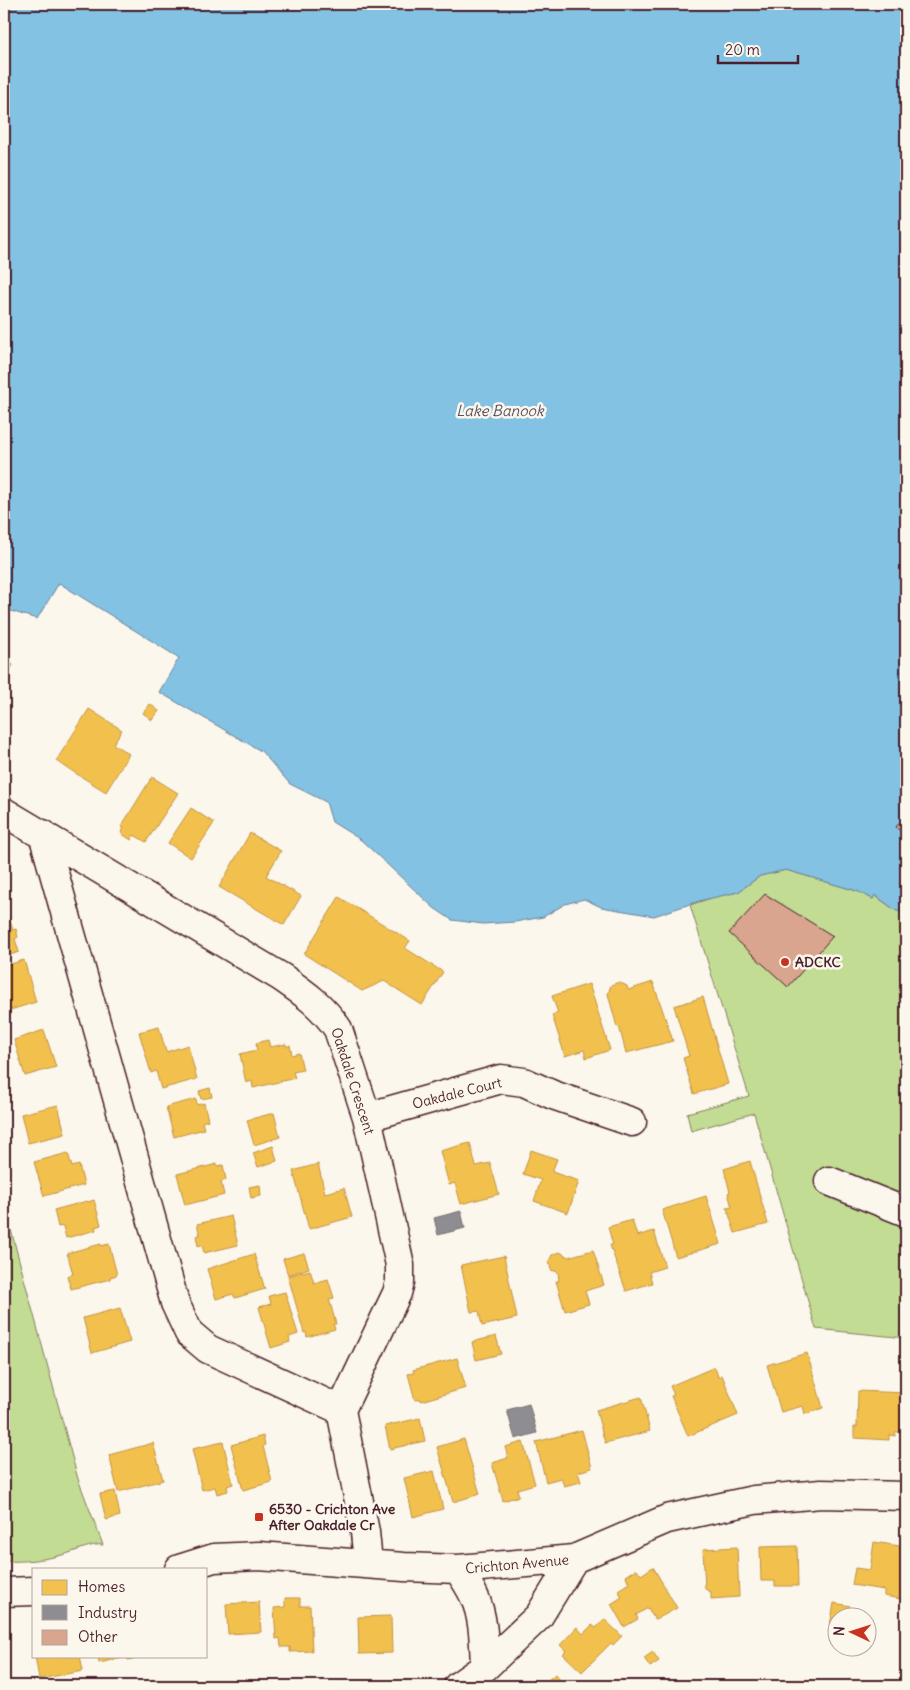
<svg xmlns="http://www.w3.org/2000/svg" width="910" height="1690" font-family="Delius,sans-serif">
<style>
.green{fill:#c2dc93;stroke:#867e5f}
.water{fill:#83c2e3;stroke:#6c8199}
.homes{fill:#f2c14e;stroke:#c09044}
.industry{fill:#8d8d92;stroke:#796c73}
.building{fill:#d9a58e;stroke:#4a1f2b}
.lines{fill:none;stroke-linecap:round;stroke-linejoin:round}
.minor-casing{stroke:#4a1f2b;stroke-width:31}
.minor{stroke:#fbf7ec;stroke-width:28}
.poi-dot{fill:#c8321e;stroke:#fbf7ec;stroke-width:2}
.labels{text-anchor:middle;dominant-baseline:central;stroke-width:5;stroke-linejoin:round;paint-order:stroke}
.poi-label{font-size:14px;font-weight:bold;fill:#4a1f2b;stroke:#fbf7ec;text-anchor:start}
.street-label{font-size:14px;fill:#4a1f2b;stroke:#fbf7ec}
.water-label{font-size:15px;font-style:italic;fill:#5b5062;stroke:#fbf7ec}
</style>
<rect width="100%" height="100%" fill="#fbf7ec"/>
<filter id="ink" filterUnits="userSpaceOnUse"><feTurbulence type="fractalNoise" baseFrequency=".02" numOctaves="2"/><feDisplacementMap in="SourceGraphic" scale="10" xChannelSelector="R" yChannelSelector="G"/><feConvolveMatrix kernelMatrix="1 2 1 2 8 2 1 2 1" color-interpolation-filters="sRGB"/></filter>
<g filter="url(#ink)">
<path class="green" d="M786 870 857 891 873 899 874 895 895 910 906 914V1338L816 1329 754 1113 691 1131 687 1113 749 1096 690 905 714 897 738 892 760 876Z
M4 1204 78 1479 103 1545C92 1543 75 1552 62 1555 43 1560 23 1562 4 1561Z"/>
<path class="water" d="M4 4H906V914L895 910 875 895 873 899 857 891 786 870 760 876 738 892 699 901 654 916 601 907 584 899 565 904 543 917 515 922 483 924 452 920 434 908 361 840 332 822 326 802 290 784 261 751 159 692 179 658 59 583 37 619 4 609Z"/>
<path class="homes" d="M4 652 7 655 4 659 13 665 4 680Z
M150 704 159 711 152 720 143 713Z
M89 709 122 730 113 744 129 754 106 792 56 761Z
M152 777 178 793 146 842 134 835 131 840 121 833 124 828 121 827Z
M191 808 214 823 191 858 168 843Z
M250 833 281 851 266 876 301 896 284 925 219 887Z
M339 897 410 941 405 948 443 972 422 1005 384 981 362 991 304 954Z
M8 915 13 930 16 929 18 937 15 939 19 952 4 957V917Z
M24 960 36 1002 4 1012V966Z
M619 982 627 986 628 990 653 982 673 1041 626 1053 619 1026 617 1027 608 994 611 985Z
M589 984 610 1050 586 1058 584 1050 565 1056 552 1015 558 1013 552 996Z
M703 997 728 1084 694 1094 683 1058 689 1056 674 1006Z
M159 1027 166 1052 188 1045 197 1079 161 1089 156 1071 151 1073 139 1032Z
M44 1030 56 1067 25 1076 14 1040Z
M268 1040 270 1047 286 1044V1047L290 1045 292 1055 299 1053 303 1070 293 1072 295 1078 253 1088 252 1081 246 1083 240 1054 257 1050 256 1043Z
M210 1088 212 1097 201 1099 199 1091Z
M196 1099 197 1105 204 1103 208 1120 202 1122 204 1129 174 1137 166 1107Z
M58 1105 65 1134 28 1143 21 1114Z
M274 1113 280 1137 254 1145 247 1120Z
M470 1143 476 1166 490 1163 499 1194 461 1204 455 1183 449 1185 440 1151Z
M273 1146 277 1161 258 1167 253 1153Z
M531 1150 557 1159 552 1172 579 1181 568 1213 534 1201 541 1180 523 1174Z
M68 1153 72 1167 79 1165 84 1185 44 1196 34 1162Z
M750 1161 768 1224 735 1233 727 1208 732 1207 728 1193 730 1192 724 1169Z
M217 1164V1166L223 1165 226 1180 221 1182 224 1195 185 1205 177 1174Z
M318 1164 325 1193 344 1188 352 1217 309 1229 293 1171Z
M260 1185 261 1196 251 1198 249 1187Z
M706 1196 721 1244 676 1257 662 1210Z
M94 1200 101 1225 95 1227 96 1230 66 1238 63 1226 58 1227 54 1210 87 1201 88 1202Z
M231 1216 238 1245 204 1253 202 1245 198 1246 196 1236 200 1235 197 1224Z
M632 1220 637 1236 654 1231 665 1267 649 1272 652 1283 626 1291 610 1245H613L608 1227Z
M101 1244V1246L109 1244 117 1275 110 1277V1279L71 1289 67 1276 73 1274 67 1253Z
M593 1250 604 1285 585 1291 589 1304 565 1311 556 1281H559L558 1272 551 1270 549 1261 552 1255 560 1252 568 1257Z
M304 1253 309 1268 288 1275 283 1259Z
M254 1254 265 1289 235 1298 233 1294 216 1299 207 1269Z
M504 1256 517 1318 482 1326 479 1311 471 1312 461 1265Z
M310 1270 314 1283 328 1279 334 1298 329 1299 336 1324H333L335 1329 307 1337 306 1332 304 1333 288 1276Z
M285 1292 298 1334 289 1337 290 1342 271 1348 259 1307 271 1304 269 1296Z
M120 1308 130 1342 92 1353 83 1318Z
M496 1336 501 1354 476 1360 472 1342Z
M807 1353 823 1408 805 1414 803 1406 781 1412 767 1365Z
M457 1358 466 1388 421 1401V1399L415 1400 408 1374 414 1373 413 1370Z
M715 1367 718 1377 722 1375 738 1415 688 1436 671 1396 674 1395 670 1386Z
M858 1391 906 1393V1432H895V1436L889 1435V1440L854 1438V1427H857Z
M641 1397 650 1431 605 1443 596 1410Z
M420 1418 425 1441 390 1449 385 1426Z
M582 1430 592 1468 578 1472 581 1482 564 1486 561 1478 546 1482 536 1442Z
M263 1436 265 1445 263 1446 272 1482 243 1490 231 1445Z
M464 1439 480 1494 453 1502 437 1447Z
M223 1442 233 1484 227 1486 228 1491 217 1494 215 1487 202 1490 192 1449Z
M523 1442 535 1484 517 1489 519 1496 503 1501 492 1463 508 1458 505 1447Z
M153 1443 163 1480 118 1492 109 1455Z
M434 1471 443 1509 413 1517 404 1478Z
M115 1491 120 1516 106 1520 100 1494Z
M874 1542 906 1547V1596L902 1595 901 1599 884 1596V1590L852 1585 855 1568 870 1570Z
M797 1546 798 1586H775V1581H761L760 1547Z
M737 1547 739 1597 711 1599V1592L705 1589 703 1549Z
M653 1567 677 1608 655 1620 648 1608 636 1615 638 1619 624 1627 611 1604 622 1597 618 1590 629 1583 626 1576 637 1569 641 1575Z
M285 1598H300V1606H310L312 1651 290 1652V1647H281L280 1638 276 1639 274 1608 285 1607Z
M259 1602 261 1632 228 1634 226 1604Z
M834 1603 850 1606 848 1618H838V1633L829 1631Z
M391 1616 392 1653 359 1654 358 1617Z
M604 1619 622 1636 613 1645 611 1643 582 1672 563 1654 566 1651 560 1645 577 1627 583 1634 592 1625 596 1628Z
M653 1652 659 1661 650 1667 644 1658Z
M35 1656H80L83 1671 39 1679Z
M98 1656H142V1657L128 1660 127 1657 99 1663Z
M4 1663 8 1686H4Z
M555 1674 565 1686H534L542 1680 545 1683Z"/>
<path class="industry" d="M461 1211 465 1228 438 1235 434 1218Z
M529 1404 537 1433 515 1439 507 1410Z"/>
<path class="building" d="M906 815V837L896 827Z
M765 894 833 936 788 987 729 933Z"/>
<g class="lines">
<defs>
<path id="minor" d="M4 812 281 977C304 993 322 1005 338 1029L367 1117 400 1265V1282L397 1293 341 1410 365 1532 368 1563
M43 834 175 1303 189 1333 208 1349 341 1410
M367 1117 501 1079 524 1082 553 1095 632 1122
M829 1181 906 1212
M179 1569 214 1558 259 1556 404 1567 458 1569 574 1559 667 1519 754 1500 821 1494 906 1496
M458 1569C464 1578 470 1587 474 1596 484 1617 484 1644 485 1667
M4 1592 34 1591
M458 1686 485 1667 539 1616 574 1559"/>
</defs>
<use href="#minor" class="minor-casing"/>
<use href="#minor" class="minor"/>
</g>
</g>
<g class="poi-dot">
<circle cx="785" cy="962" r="5"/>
<rect x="254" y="1512" width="10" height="10" rx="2.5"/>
</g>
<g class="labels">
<g class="poi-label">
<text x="795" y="962">ADCKC</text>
<text x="269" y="1509">6530 - Crichton Ave<tspan x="269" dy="16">After Oakdale Cr</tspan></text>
</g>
<g class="street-label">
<text transform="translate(353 1081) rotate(72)">Oakdale Crescent</text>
<text transform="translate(457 1093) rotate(-14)">Oakdale Court</text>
<text transform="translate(517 1564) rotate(-5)">Crichton Avenue</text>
</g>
<g class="water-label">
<text x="500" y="410">Lake Banook</text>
</g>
</g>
<rect width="910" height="1690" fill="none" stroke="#fbf7ec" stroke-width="20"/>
<rect x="10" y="10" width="890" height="1670" fill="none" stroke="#4a1f2b" stroke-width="2" filter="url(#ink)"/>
<rect x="32" y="1568" width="175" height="90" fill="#fbf7ec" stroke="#b4a19f"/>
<rect x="42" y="1580" width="25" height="15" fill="#f2c14e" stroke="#b4a19f"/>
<text x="78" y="1592" font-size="15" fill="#4a1f2b">Homes</text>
<rect x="42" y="1605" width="25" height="15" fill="#8d8d92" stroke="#b4a19f"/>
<text x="78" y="1618" font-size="15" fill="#4a1f2b">Industry</text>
<rect x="42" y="1630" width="25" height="15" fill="#d9a58e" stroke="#b4a19f"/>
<text x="78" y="1642" font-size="15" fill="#4a1f2b">Other</text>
<g transform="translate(852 1632) rotate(274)"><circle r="24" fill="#fbf7ec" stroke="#b4a19f"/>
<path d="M0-4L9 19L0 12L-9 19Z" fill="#c8321e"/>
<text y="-8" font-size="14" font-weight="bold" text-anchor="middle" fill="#4a1f2b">N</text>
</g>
<path d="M718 55v8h80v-8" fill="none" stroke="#4a1f2b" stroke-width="2.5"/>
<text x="725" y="55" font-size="15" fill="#4a1f2b" stroke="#fbf7ec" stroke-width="4" paint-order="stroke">20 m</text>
</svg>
